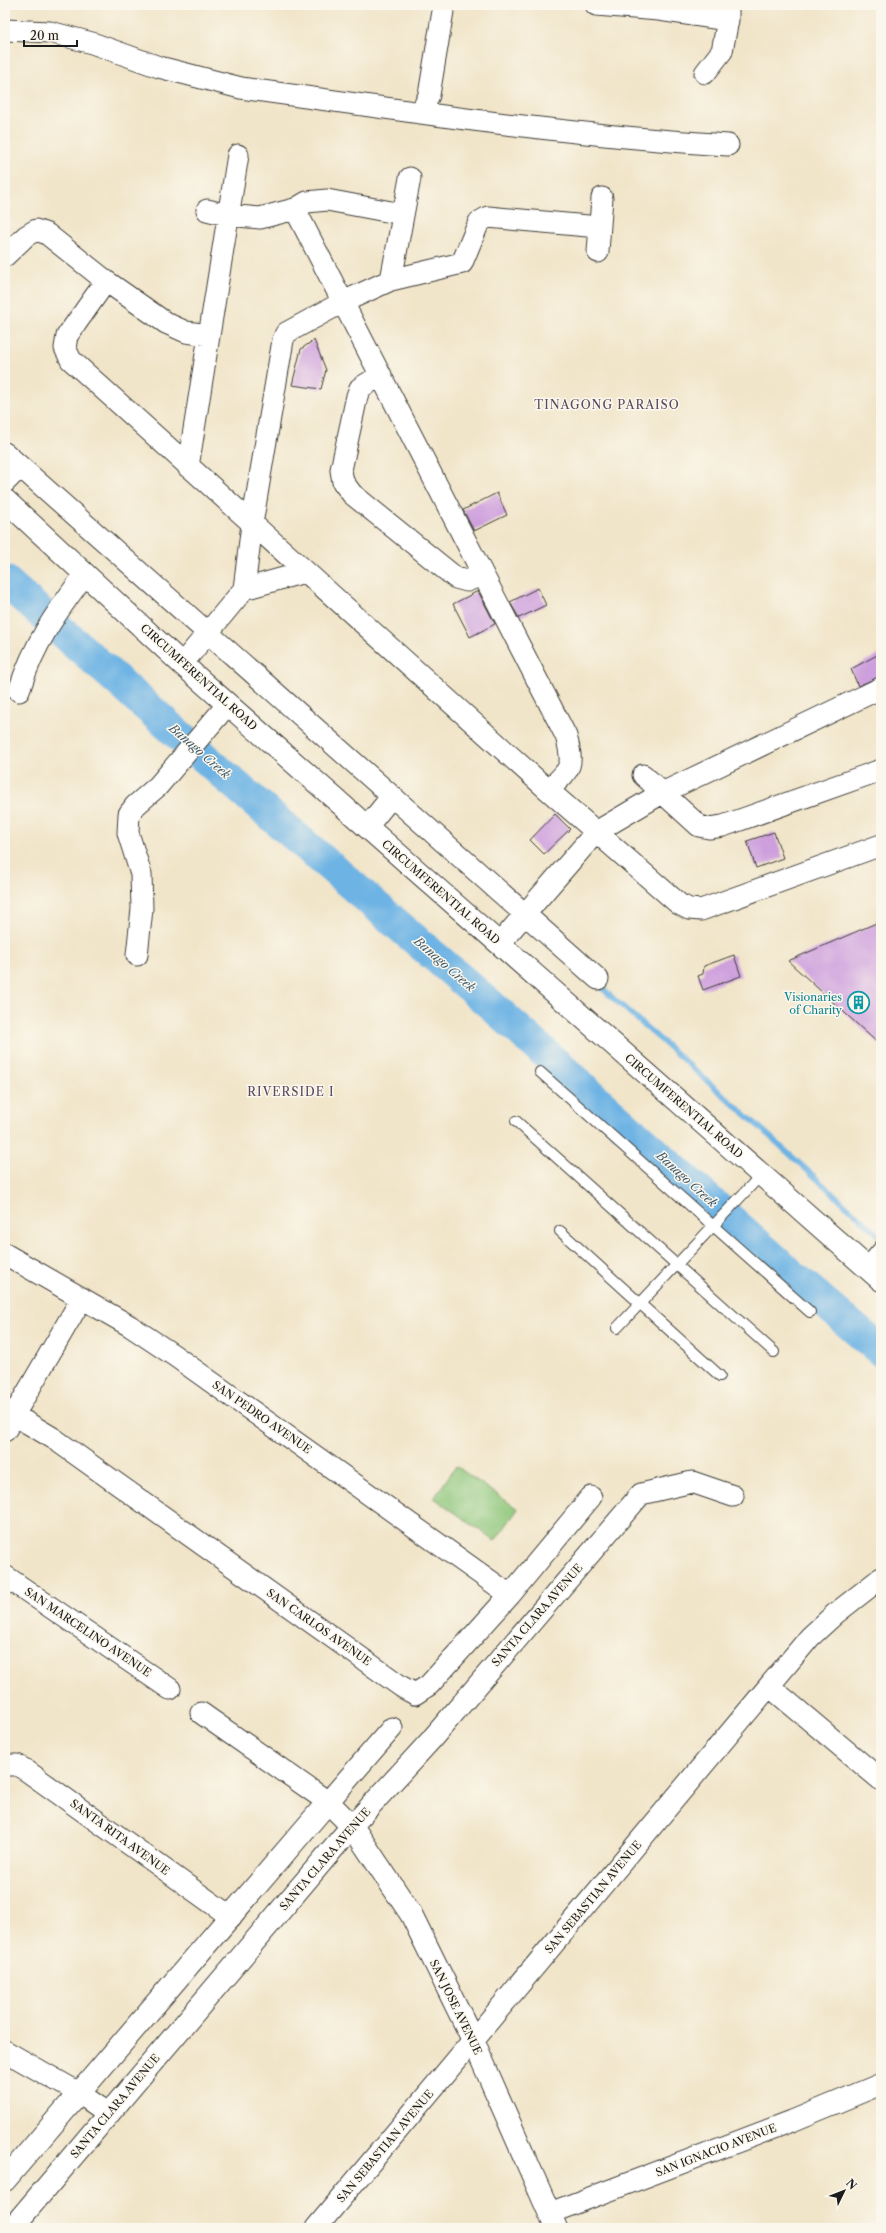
<svg xmlns="http://www.w3.org/2000/svg" width="886" height="2233" font-family="'Libre Caslon Text',serif">
<style>
.green{fill:#8ec67a;stroke:#55714b}
.lines{fill:none;stroke-linecap:round;stroke-linejoin:round}
.stream{stroke:#6db3e4;stroke-width:5.5}
.river{stroke:#6db3e4;stroke-width:32}
.building{fill:#cd9fdd}
.lane-casing{stroke:#3c3a36;stroke-width:12}
.street-casing{stroke:#3c3a36;stroke-width:23}
.secondary-casing{stroke:#3c3a36;stroke-width:24}
.lane{stroke:#fff;stroke-width:10}
.street{stroke:#fff;stroke-width:21}
.secondary{stroke:#fff;stroke-width:22}
.labels{text-anchor:middle;dominant-baseline:central;stroke-width:3;stroke-linejoin:round;paint-order:stroke}
.street-label{font-size:11px;fill:#1c1c1c;stroke:#fbf7ec}
.culture-label{font-size:11px;fill:#0d838f;stroke:#fbf7ec;text-anchor:end}
.neighbourhood-label{font-size:12px;letter-spacing:1px;fill:#5a4a60;stroke:#fbf7ec}
.water-label{font-size:12px;font-style:italic;fill:#3c586c;stroke:#fbf7ec}
</style>
<rect width="100%" height="100%" fill="#fbf7ec"/>
<filter id="ink" filterUnits="userSpaceOnUse"><feTurbulence type="fractalNoise" baseFrequency=".025" numOctaves="2"/><feDisplacementMap in="SourceGraphic" scale="8" xChannelSelector="R" yChannelSelector="G"/><feConvolveMatrix kernelMatrix="1 2 1 2 8 2 1 2 1" color-interpolation-filters="sRGB"/></filter>
<filter id="wash" filterUnits="userSpaceOnUse"><feTurbulence type="fractalNoise" baseFrequency=".012" numOctaves="4" result="noise"/><feDisplacementMap in="SourceGraphic" scale="16" xChannelSelector="R" yChannelSelector="G"/><feGaussianBlur stdDeviation="0.9" result="paint"/><feColorMatrix in="noise" values="0 0 0 0 0 0 0 0 0 0 0 0 0 0 0 0 0 1.4 0 .05"/><feComposite in="paint" operator="in"/></filter>
<g filter="url(#wash)">
<rect width="100%" height="100%" fill="#f1e5c9"/>
<path class="green" d="M456 1466 518 1509 495 1541 434 1498Z"/>
<g class="lines">
<path class="stream" d="M597 984 755 1123 881 1237"/>
<path class="river" d="M5 581 224 775 491 1005 799 1281 881 1351"/>
</g>
<g id="blocks">
<path class="building" d="M314 340 326 370 321 389 292 385 301 349Z
M497 493 507 515 474 531 463 510Z
M538 588 546 605 519 618 510 602Z
M478 591 495 624 470 637 453 604Z
M881 653V676L858 686 851 669Z
M555 814 570 829 544 854 530 840Z
M774 832 783 858 756 868 747 841Z
M881 921V1046L788 961Z
M734 955 741 976 703 990 698 976 703 974 704 966Z"/>
</g>
</g>
<g filter="url(#ink)">
<use href="#blocks" fill-opacity="0" stroke="#3c3a36" stroke-width="1"/>
<g class="lines">
<defs>
<path id="lane" d="M540 1072 810 1312
M516 1121 774 1352
M560 1231 720 1376
M864 1265 881 1245
M617 1328 762 1174"/>
<path id="street" d="M596 5 659 10 728 20
M5 30 50 32 92 43 159 67 241 88 421 113 429 95 444 5
M705 73 722 51 728 20V6
M421 113C523 127 625 139 728 145
M295 209 307 202 327 200 402 214
M207 210 227 215 260 218 295 209 566 736C575 768 570 769 548 790
M598 252 602 198
M5 256 26 236 36 230 47 234 106 281 166 323 186 332 209 335
M391 280 410 178
M106 281 67 336 65 348 71 360 548 790 679 904 689 909 701 910 881 845
M381 375 360 388 357 396 341 470 343 482 352 494 456 578 467 581 481 575
M5 453 598 979
M188 467 238 155
M5 482 20 467
M244 589 305 572
M182 664 244 589 252 524 283 340 286 333 343 302 391 280 462 263 479 222 488 217 599 227
M19 691C34 643 56 613 85 574
M643 775 699 826 709 828 723 826 881 770
M367 827 392 796
M500 943 596 832 662 793 881 688
M137 955 142 909 141 874 128 833 129 814 135 806 158 786 228 704
M5 1254 130 1326 175 1356 510 1595
M82 1298 14 1415 53 1438 402 1687 415 1694 429 1685 510 1595 591 1497
M5 1576 170 1689
M769 1686 881 1780
M201 1713 328 1802 392 1728
M5 1765H17L27 1771 231 1917
M352 1826 430 1741 641 1494 692 1482 733 1496
M5 2051 79 2093 109 2114
M550 2213 792 2121 881 2084
M316 2228 810 1637 835 1614 881 1578"/>
<path id="secondary" d="M5 500 182 664 881 1280
M5 1410 14 1415 5 1430
M5 2180 328 1802 352 1826 411 1914 473 2040 556 2228
M12 2228 352 1826"/>
</defs>
<use href="#lane" class="lane-casing"/>
<use href="#street" class="street-casing"/>
<use href="#secondary" class="secondary-casing"/>
<use href="#lane" class="lane"/>
<use href="#street" class="street"/>
<use href="#secondary" class="secondary"/>
</g>
</g>
<defs>
<symbol id="building-ring" viewBox="-11 -11 22 22"><circle r="9.5" fill="#fbf7ec" stroke="#0f9aa8" stroke-width="1.5"/><path d="M-4-6H4V6H1V3H-1V6H-4ZM-2.5-4.3h1.7v1.8h-1.7ZM.8-4.3h1.7v1.8H.8ZM-2.5-1h1.7V.8h-1.7ZM.8-1h1.7V.8H.8Z" fill="#0f9aa8"/></symbol>
</defs>
<g fill-rule="evenodd">
<use href="#building-ring" x="846" y="990" width="25" height="25"/>
</g>
<g class="labels">
<g class="street-label">
<text transform="translate(199 677) rotate(42)">CIRCUMFERENTIAL ROAD</text>
<text transform="translate(441 892) rotate(41)">CIRCUMFERENTIAL ROAD</text>
<text transform="translate(684 1106) rotate(41)">CIRCUMFERENTIAL ROAD</text>
<text transform="translate(262 1417) rotate(35)">SAN PEDRO AVENUE</text>
<text transform="translate(537 1615) rotate(-49)">SANTA CLARA AVENUE</text>
<text transform="translate(319 1627) rotate(35)">SAN CARLOS AVENUE</text>
<text transform="translate(88 1632) rotate(34)">SAN MARCELINO AVENUE</text>
<text transform="translate(120 1837) rotate(36)">SANTA RITA AVENUE</text>
<text transform="translate(325 1859) rotate(-49)">SANTA CLARA AVENUE</text>
<text transform="translate(593 1897) rotate(-50)">SAN SEBASTIAN AVENUE</text>
<text transform="translate(456 2007) rotate(64)">SAN JOSE AVENUE</text>
<text transform="translate(115 2106) rotate(-50)">SANTA CLARA AVENUE</text>
<text transform="translate(385 2146) rotate(-50)">SAN SEBASTIAN AVENUE</text>
<text transform="translate(716 2150) rotate(-21)">SAN IGNACIO AVENUE</text>
</g>
<g class="culture-label">
<text x="842" y="997">Visionaries<tspan x="842" dy="13">of Charity</tspan></text>
</g>
<g class="neighbourhood-label">
<text x="607" y="404">TINAGONG PARAISO</text>
<text x="291" y="1091">RIVERSIDE I</text>
</g>
<g class="water-label">
<text transform="translate(200 751) rotate(41)">Banago Creek</text>
<text transform="translate(445 964) rotate(41)">Banago Creek</text>
<text transform="translate(687 1179) rotate(42)">Banago Creek</text>
</g>
</g>
<rect width="886" height="2233" fill="none" stroke="#fbf7ec" stroke-width="20"/>
<g transform="translate(844 2191) rotate(47)" stroke="#fbf7ec" stroke-width="3" paint-order="stroke">
<path d="M0-3L7 15L0 10L-7 15Z" fill="#1c1c1c"/>
<text y="-6" font-size="11" font-weight="bold" text-anchor="middle" fill="#1c1c1c">N</text>
</g>
<path d="M24 40v6h53v-6" fill="none" stroke="#1c1c1c" stroke-width="2"/>
<text x="30" y="40" font-size="12" fill="#1c1c1c" stroke="#fbf7ec" stroke-width="3" paint-order="stroke">20 m</text>
</svg>
